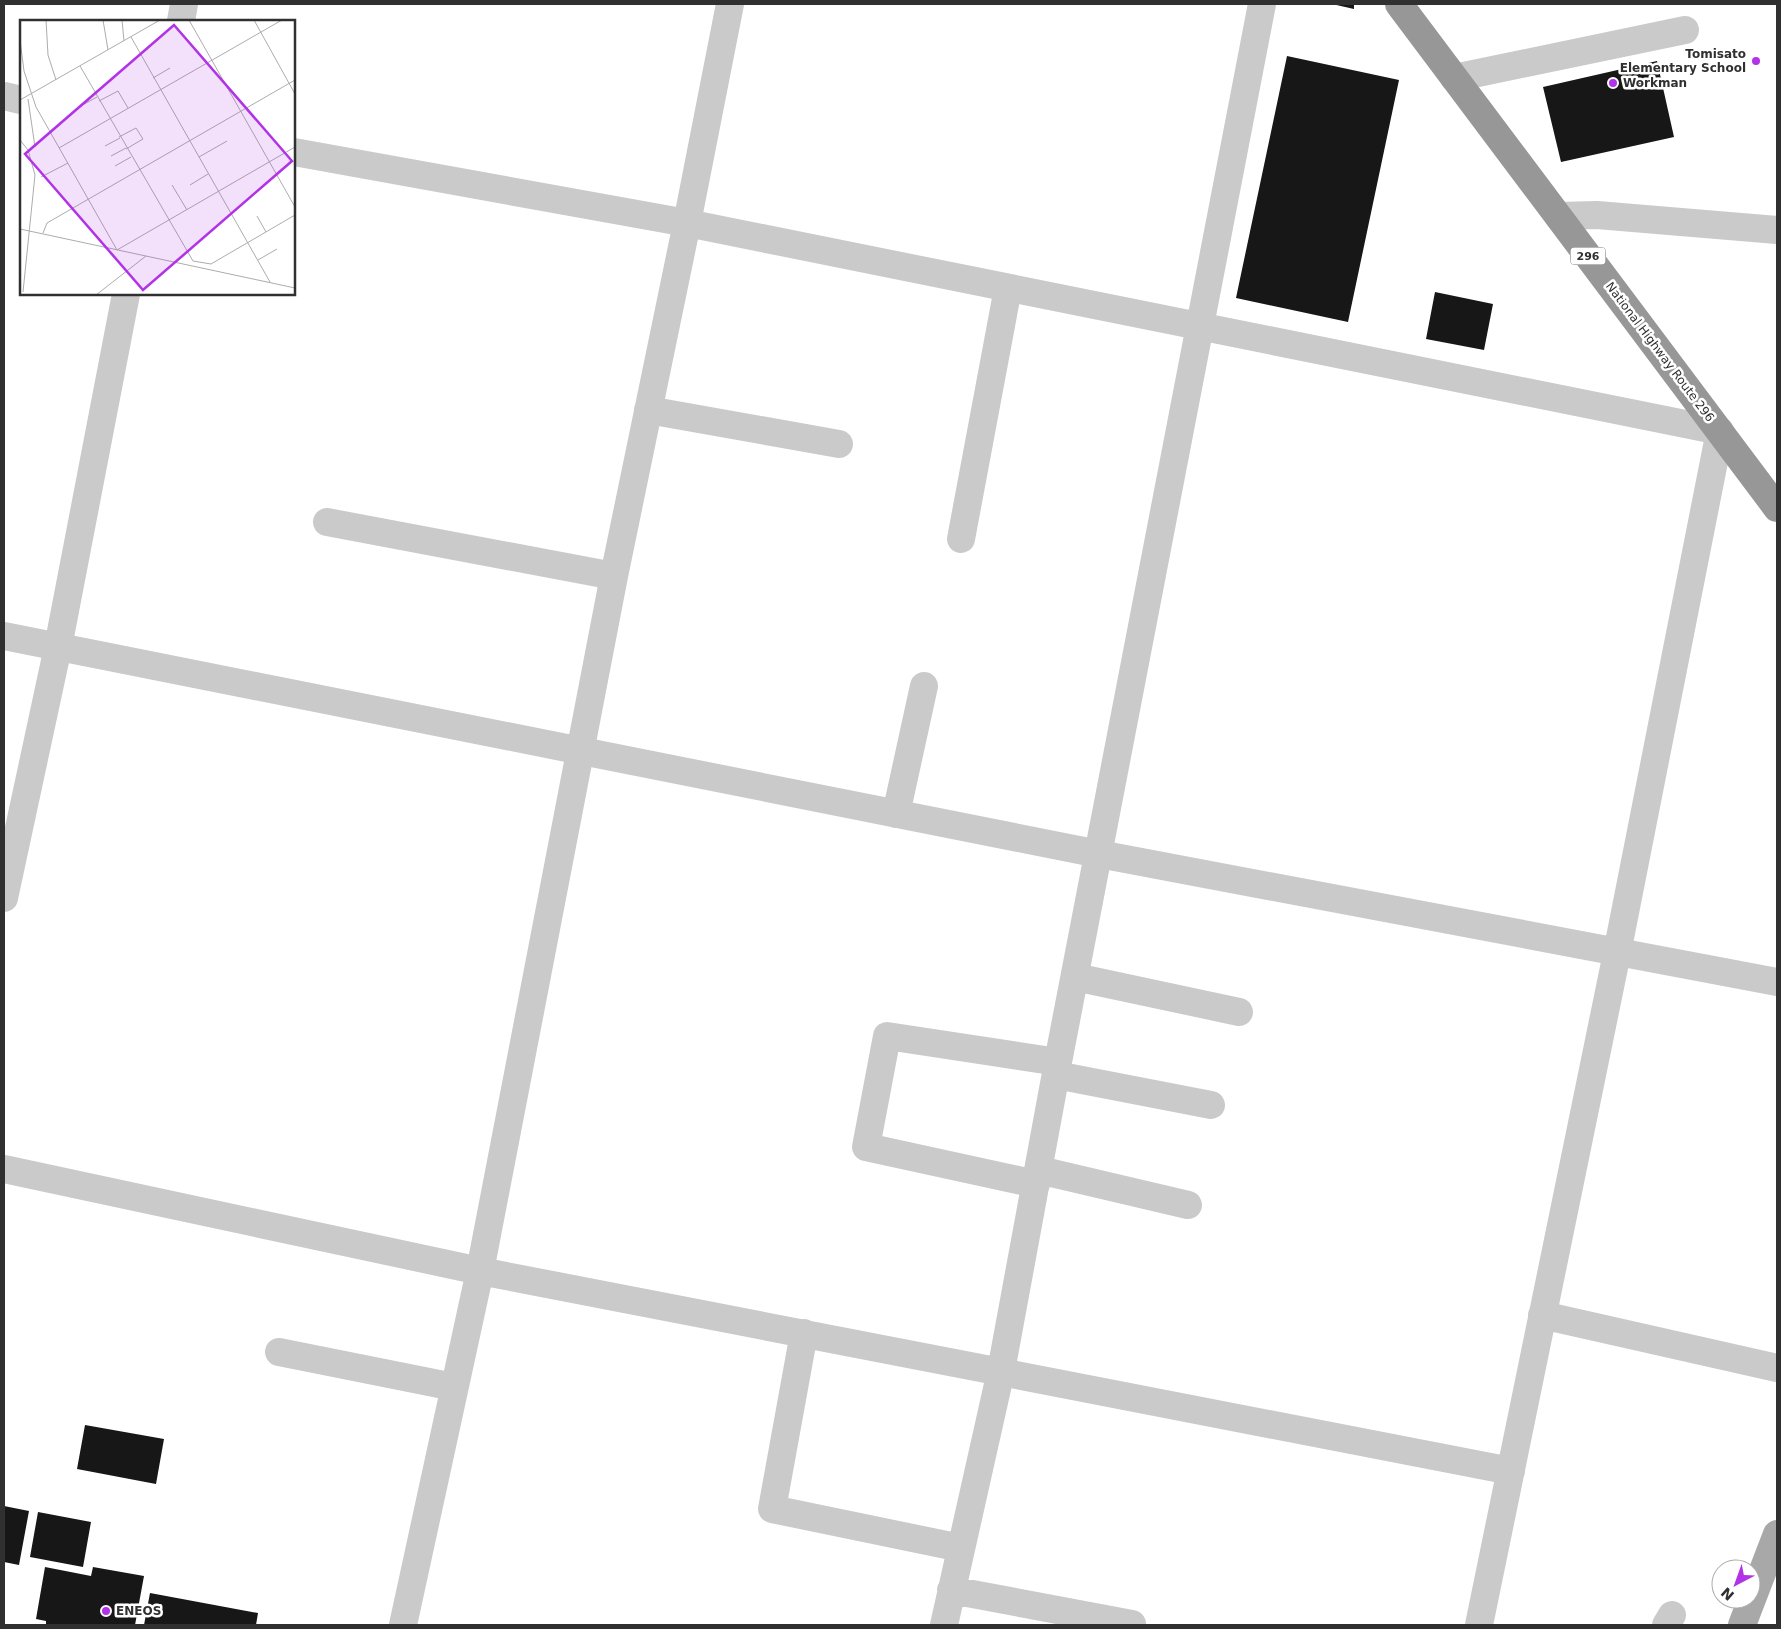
<svg xmlns="http://www.w3.org/2000/svg" width="1781" height="1629" font-family="'DejaVu Sans',sans-serif">
<style>
.building{fill:#171717}
.lines{fill:none;stroke-linecap:round;stroke-linejoin:round}
.minor{stroke:#cacaca;stroke-width:28}
.major{stroke:#a8a8a8;stroke-width:28}
.highway{stroke:#979797;stroke-width:28}
.poi-dot{fill:#b132e7;stroke:#fff;stroke-width:2}
.labels{text-anchor:middle;dominant-baseline:central;stroke-width:5;stroke-linejoin:round;paint-order:stroke}
.shield{fill:#fff;stroke:#6e6e6e;stroke-width:1}
.shield-label{font-size:11px;font-weight:bold;fill:#303030}
.poi-label{font-size:12px;font-weight:bold;fill:#303030;stroke:#fff;text-anchor:start}
.street-label{font-size:12px;fill:#303030;stroke:#fff}
.inset-road{fill:none;stroke:#acacac;stroke-width:1}
.view{fill:#b132e7;fill-opacity:0.15;stroke:#b132e7;stroke-width:2.5}
.inset-edge{fill:none;stroke:#303030;stroke-width:2.5}
</style>
<rect width="100%" height="100%" fill="#fff"/>
<path class="building" d="M1332 4H1354V9Z
M1287 56 1399 80 1348 322 1236 298Z
M1657 61 1674 137 1561 162 1543 87Z
M1435 292 1493 304 1484 350 1426 339Z
M85 1425 164 1439 156 1484 77 1469Z
M4 1506 29 1511 19 1565 4 1562Z
M38 1512 91 1522 83 1567 30 1557Z
M45 1567 91 1576 93 1567 144 1576 135 1625H46V1621L36 1619Z
M150 1593 258 1613 256 1625H144Z"/>
<g class="lines">
<path class="minor" d="M181 21 184 4
M1454 78 1685 30
M4 96 21 100
M294 152 687 223 1720 431 1617 953 1479 1625
M1558 216 1597 215 1777 230
M648 410 839 444
M327 522 614 576
M961 539 1008 288
M4 636 1099 854 1777 982
M896 814 924 686
M4 898 58 647 126 294
M1075 977 1239 1012
M1056 1075 1211 1105
M4 1169 480 1271 1511 1471
M1039 1170 1188 1205
M1036 1184 866 1147 887 1036 1058 1062
M1542 1315 1777 1368
M804 1333 772 1509 961 1548
M279 1352 454 1387
M951 1590 1132 1624
M403 1625 480 1271 614 576 687 223 730 4
M944 1625 1001 1371 1058 1062 1262 4
M1666 1625 1672 1615"/>
<path class="major" d="M1742 1625 1777 1534"/>
<path class="highway" d="M1399 4 1777 508"/>
</g>
<g class="poi-dot">
<circle cx="1756" cy="61" r="5"/>
<circle cx="1613" cy="83" r="5"/>
<circle cx="106" cy="1611" r="5"/>
</g>
<g class="labels">
<rect class="shield" x="1570.5" y="247.5" width="35" height="17" rx="4"/>
<g class="shield-label">
<text x="1588" y="256">296</text>
</g>
<g class="poi-label">
<text x="1746" y="54" text-anchor="end">Tomisato<tspan x="1746" dy="14">Elementary School</tspan></text>
<text x="1623" y="83">Workman</text>
<text x="116" y="1611">ENEOS</text>
</g>
<g class="street-label">
<text transform="translate(1660 352) rotate(53)">National Highway Route 296</text>
</g>
</g>
<g transform="translate(20 20)">
<rect width="275" height="275" fill="#fff"/>
<path class="inset-road" d="M26 0 28 35 36 60M83 0 88 30M102 0 104 21M169 0 275 187M234 0 275 74M111 17 250 262M0 20 4 51 16 87 97 230 275 127M60 46 173 241 191 244 275 195M133 58 150 48M8 79 15 127M0 80 140 0M79 81 98 71 108 88M59 87 77 77M99 117 116 108 123 119 106 129M0 120 8 130 15 155 3 272M85 126 100 118M39 128 262 0M91 136 106 128M179 137 207 121M95 146 111 137M21 157 48 143M152 165 167 190M170 165 188 154M237 196 246 212M0 209 275 268M23 213 27 203 275 60M238 240 257 229M76 275 126 236"/>
<path class="view" d="M154 5 272 141 123 270 5 134Z"/>
<rect width="275" height="275" class="inset-edge"/>
</g>
<rect width="1781" height="1629" fill="none" stroke="#303030" stroke-width="10"/>
<g transform="translate(1736 1584) rotate(221)"><circle r="24" fill="#ffffff" stroke="#acacac"/>
<path d="M0-4L9 19L0 12L-9 19Z" fill="#b132e7"/>
<text y="-8" font-size="14" font-weight="bold" text-anchor="middle" fill="#303030">N</text>
</g>
</svg>
